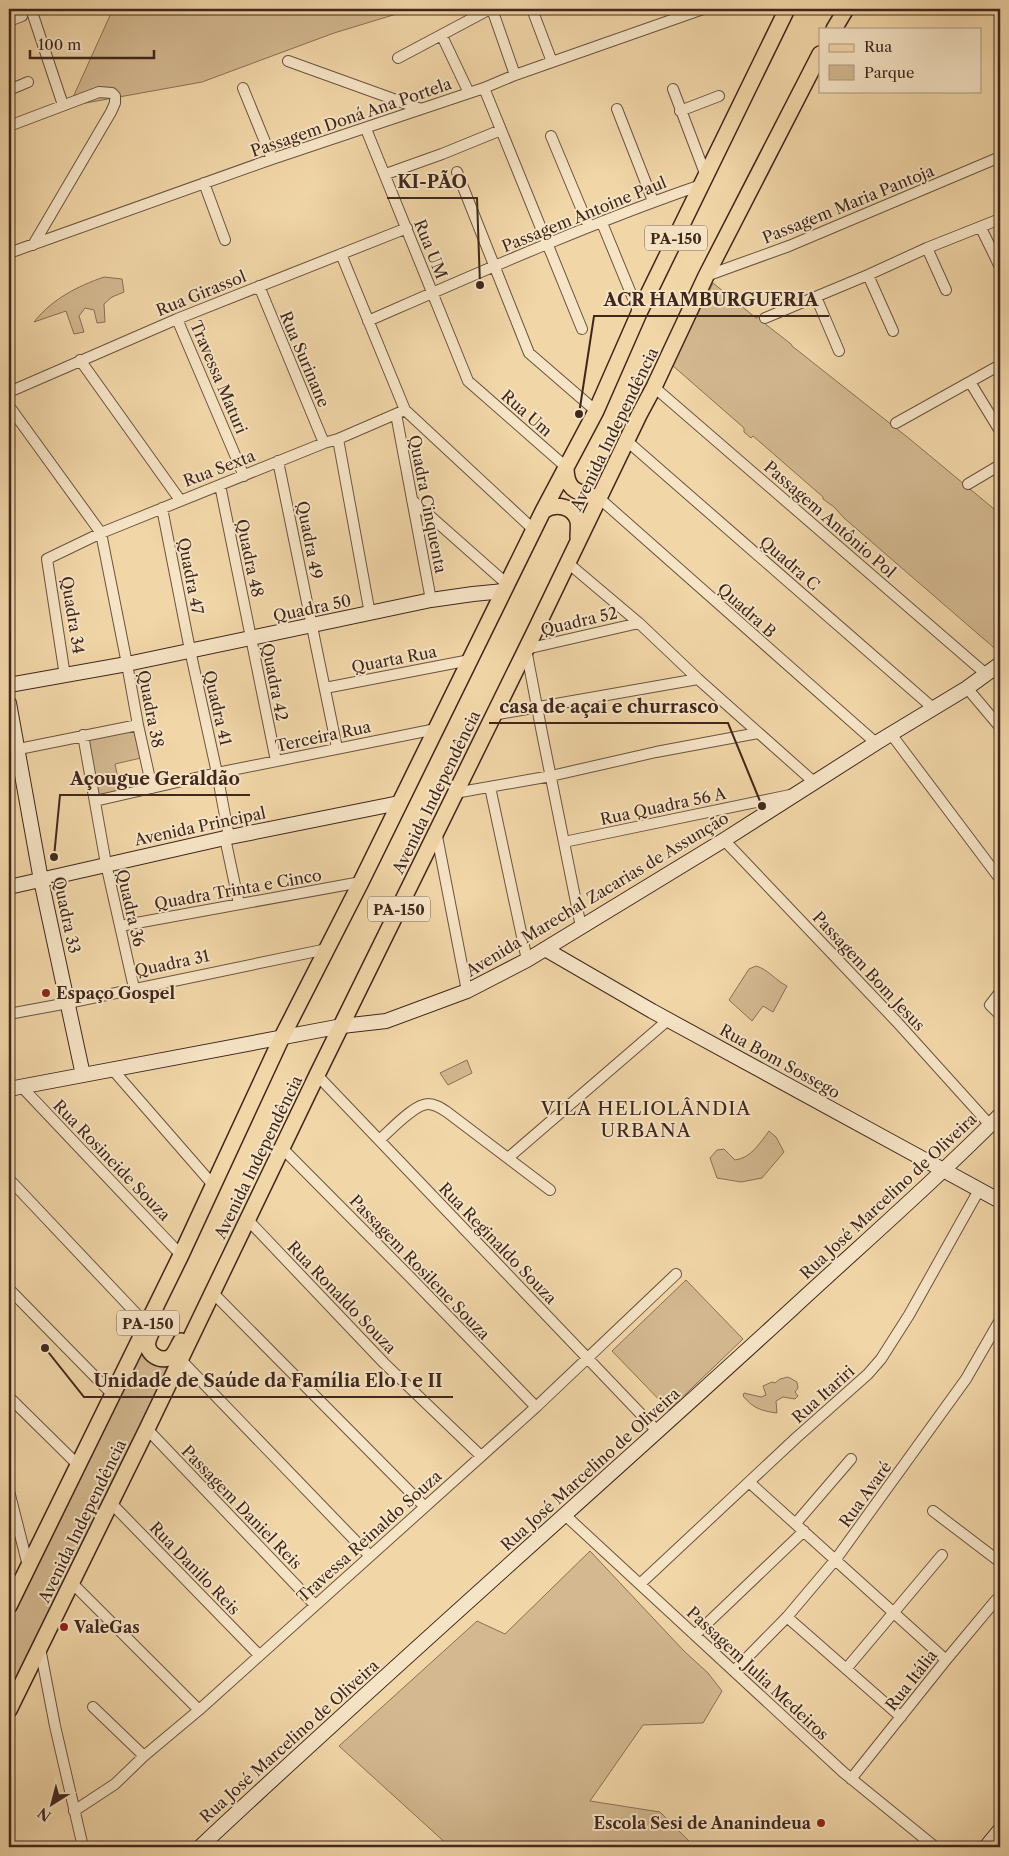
<svg xmlns="http://www.w3.org/2000/svg" width="1009" height="1856" font-family="'Libre Caslon Text',serif">
<style>
.green{fill:#d3b890;stroke:#8a7056}
.lines{fill:none;stroke-linecap:round;stroke-linejoin:round}
.street-casing{stroke:#6c533f;stroke-width:12}
.secondary-casing{stroke:#40271c;stroke-width:16}
.primary-casing{stroke:#40271c;stroke-width:18}
.street{stroke:#f6e4c6;stroke-width:10}
.secondary{stroke:#f6e4c6;stroke-width:14}
.primary{stroke:#f1d6a8;stroke-width:15}
.poi-dot{fill:#8f2418;stroke:#f6e4c6;stroke-width:2}
.labels{text-anchor:middle;dominant-baseline:central;stroke-width:4;stroke-linejoin:round;paint-order:stroke}
.shield{fill:#f6e4c6;stroke:#77604f;stroke-width:1}
.shield-label{font-size:15px;font-weight:bold;fill:#40271c}
.street-label{font-size:16px;fill:#40271c;stroke:#f6e4c6}
.poi-label{font-size:16px;font-weight:bold;fill:#40271c;stroke:#f6e4c6;text-anchor:start}
.quarter-label{font-size:19px;letter-spacing:1px;fill:#40271c;stroke:#f6e4c6}
.leader{fill:none;stroke:#40271c;stroke-width:2}
.callout-dot{fill:#40271c;stroke:#f6e4c6;stroke-width:2}
.callout-label{font-size:18px;text-anchor:middle;font-weight:bold;fill:#40271c;stroke:#f6e4c6;stroke-width:4;stroke-linejoin:round;paint-order:stroke}
</style>
<rect width="100%" height="100%" fill="#f1d6a8"/>
<filter id="stains"><feTurbulence type="fractalNoise" baseFrequency=".004" numOctaves="4"/><feColorMatrix values="0 0 0 0 .2 0 0 0 0 .09 0 0 0 0 .02 0 0 0 .5 -.17"/></filter>
<radialGradient id="worn" r=".72"><stop offset=".6" stop-color="#630" stop-opacity="0"/><stop offset="1" stop-color="#630" stop-opacity=".3"/></radialGradient>
<path class="green" d="M113 9H413L334 33 202 82 69 106Z
M104 277 122 279 124 292 112 297 104 304 105 322 97 323 94 310 85 308 79 316 84 332 74 334 66 311 34 322C52 299 78 286 104 277Z
M713 283 756 318 763 315 764 323 791 344 792 346 911 440 1000 514V653L844 518 834 507 823 499V497L753 436 751 438 744 432V428L672 365Z
M134 731 141 758 115 764 121 793 98 798 85 739Z
M756 966C768 969 776 981 787 986L773 1012 763 1006 752 1021 729 1000 749 969Z
M467 1060 472 1073 448 1085 440 1073Z
M769 1131 776 1137 784 1152 762 1178 741 1182 717 1178 710 1158 717 1150 724 1149 735 1160C751 1158 760 1143 769 1131Z
M686 1280 743 1339 669 1410 612 1351Z
M142 1350 167 1366H173L9 1702V1623Z
M788 1377 797 1382 798 1388 795 1392 798 1396 795 1399 783 1397 776 1401 777 1413C761 1411 753 1408 743 1396L744 1393 761 1397 766 1395 763 1386 772 1382 775 1383 780 1379Z
M590 1551 684 1651 708 1673 722 1691 703 1723 643 1725 590 1801 660 1812 695 1847H450L339 1746 477 1621 505 1634Z"/>
<g class="lines">
<defs>
<path id="street" d="M31 9 63 105
M492 9 515 75
M532 9 552 62
M9 21 22 16
M442 36 469 93
M398 58 490 9
M288 61 421 109
M243 88 272 159
M484 88 582 329
M673 89 706 176
M9 90 28 82
M617 109 653 201
M680 111 719 96
M9 126 99 92 112 93 115 96V103L111 112 33 245
M366 129 468 381 566 467
M551 136 589 227
M457 172 529 353 596 411
M386 174 442 154 501 130
M204 183 225 240
M602 223 639 313
M981 228 1000 267
M927 248 946 290
M9 253 272 159 484 88 515 75 703 9
M341 254 405 410 534 530
M868 275 893 331
M706 276 789 246 1000 157
M259 286 324 443
M816 297 839 351
M765 318 868 275 927 248 1000 219
M177 319 244 476
M368 321C478 273 588 224 701 185
M80 360 180 500
M970 382 1000 431
M654 387 986 674
M9 392 177 319 407 228
M9 406 101 533 127 664 138 725 152 788
M396 414 431 600
M896 423 1000 365
M338 439 370 614
M627 441 933 708
M278 461 337 748
M968 484 1000 465
M220 485 276 761
M599 498 876 743
M412 500 508 585
M162 508 190 650 217 773 229 837
M568 563 639 623 698 679 815 783
M65 676 47 559 101 533 324 443 338 439 405 410
M325 688 470 660
M967 688 1000 727
M493 715 698 679
M891 734 1000 879
M83 735 106 864 134 988
M9 751 138 725
M490 787 527 960
M455 793 551 776 656 752 758 733
M95 801 217 773 436 729
M436 831 467 991
M225 838 239 904
M724 840 897 1022 990 1125
M564 842 790 795
M120 926 361 882
M581 927 542 733 526 649 639 623
M1000 992 990 1005 1000 1015
M9 1014 68 1003 327 949
M113 1070 214 1186
M317 1075 658 1432
M21 1086 181 1255
M379 1140C390 1131 414 1104 428 1104 435 1104 441 1108 447 1112L550 1190
M282 1148 410 1277 536 1407
M508 1158 668 1020
M9 1179 147 1325
M247 1219 384 1363 481 1456
M9 1289 113 1395
M213 1293 425 1507
M180 1359 370 1556
M9 1397 77 1464
M147 1429 315 1605
M749 1482 946 1660
M9 1491 28 1566
M110 1502 259 1655
M933 1511 1000 1562
M565 1515 843 1772 935 1847
M796 1523 851 1459
M71 1582 199 1710
M640 1584 796 1438 868 1374 881 1359 909 1315 979 1190
M787 1617 901 1717
M695 1635 804 1531
M40 1648 55 1726 83 1847
M846 1669 942 1555
M734 1671 787 1617 836 1559 966 1379 1000 1320
M93 1707 144 1756
M851 1779 946 1660 996 1600
M74 1811 115 1784 144 1756 199 1710 536 1407 676 1274"/>
<path id="secondary" d="M9 685 127 664 431 600 473 594 504 591
M9 703 41 880 83 1075
M9 887 225 838 399 803
M545 949 652 1011 1000 1201
M9 1089 342 1026 386 1021 467 991 527 960 724 840 876 743 967 688 1000 664
M200 1847C395 1664 596 1489 793 1308 862 1244 934 1182 1000 1115
M986 1847 1000 1830"/>
<path id="primary" d="M834 29 846 9
M566 467C566 493 579 492 599 498
M543 511C555 503 573 505 578 521 579 526 578 532 578 538
M153 1329C151 1333 149 1337 148 1341 145 1354 162 1364 172 1356 176 1352 178 1346 181 1341
M9 1606 181 1255 282 1037 361 882 543 511 596 411 639 313 787 9
M9 1710 147 1429 317 1075 534 633 639 415 654 387 706 276 820 54"/>
</defs>
<use href="#street" class="street-casing"/>
<use href="#secondary" class="secondary-casing"/>
<use href="#primary" class="primary-casing"/>
<use href="#street" class="street"/>
<use href="#secondary" class="secondary"/>
<use href="#primary" class="primary"/>
</g>
<g class="poi-dot">
<circle cx="46" cy="993" r="5"/>
<circle cx="64" cy="1627" r="5"/>
<circle cx="821" cy="1823" r="5"/>
</g>
<g class="labels">
<g class="shield">
<rect x="645" y="225.5" width="62" height="25" rx="4"/>
<rect x="368" y="896.5" width="62" height="25" rx="4"/>
<rect x="117" y="1310.5" width="62" height="25" rx="4"/>
</g>
<g class="shield-label">
<text x="676" y="238">PA-150</text>
<text x="399" y="909">PA-150</text>
<text x="148" y="1323">PA-150</text>
</g>
<g class="street-label">
<text transform="translate(351 117) rotate(-19)">Passagem Doná Ana Portela</text>
<text transform="translate(848 204) rotate(-22)">Passagem Maria Pantoja</text>
<text transform="translate(584 214) rotate(-22)">Passagem Antoine Paul</text>
<text transform="translate(431 249) rotate(68)">Rua UM</text>
<text transform="translate(201 293) rotate(-22)">Rua Girassol</text>
<text transform="translate(305 359) rotate(67)">Rua Surinane</text>
<text transform="translate(219 377) rotate(67)">Travessa Maturi</text>
<text transform="translate(527 413) rotate(41)">Rua Um</text>
<text transform="translate(614 429) rotate(-64)">Avenida Independência</text>
<text transform="translate(219 468) rotate(-21)">Rua Sexta</text>
<text transform="translate(428 504) rotate(79)">Quadra Cinquenta</text>
<text transform="translate(830 519) rotate(41)">Passagem Antônio Pol</text>
<text transform="translate(310 540) rotate(79)">Quadra 49</text>
<text transform="translate(250 558) rotate(78)">Quadra 48</text>
<text transform="translate(790 563) rotate(41)">Quadra C</text>
<text transform="translate(191 576) rotate(79)">Quadra 47</text>
<text transform="translate(312 608) rotate(-12)">Quadra 50</text>
<text transform="translate(747 610) rotate(42)">Quadra B</text>
<text transform="translate(73 615) rotate(81)">Quadra 34</text>
<text transform="translate(579 621) rotate(-13)">Quadra 52</text>
<text transform="translate(394 659) rotate(-11)">Quarta Rua</text>
<text transform="translate(275 682) rotate(79)">Quadra 42</text>
<text transform="translate(218 708) rotate(77)">Quadra 41</text>
<text transform="translate(151 709) rotate(79)">Quadra 38</text>
<text transform="translate(323 736) rotate(-12)">Terceira Rua</text>
<text transform="translate(436 792) rotate(-64)">Avenida Independência</text>
<text transform="translate(663 806) rotate(-12)">Rua Quadra 56 A</text>
<text transform="translate(200 826) rotate(-12)">Avenida Principal</text>
<text transform="translate(238 889) rotate(-10)">Quadra Trinta e Cinco</text>
<text transform="translate(597 894) rotate(-31)">Avenida Marechal Zacarias de Assunção</text>
<text transform="translate(131 908) rotate(77)">Quadra 36</text>
<text transform="translate(67 915) rotate(78)">Quadra 33</text>
<text transform="translate(172 963) rotate(-12)">Quadra 31</text>
<text transform="translate(869 971) rotate(47)">Passagem Bom Jesus</text>
<text transform="translate(780 1061) rotate(29)">Rua Bom Sossego</text>
<text transform="translate(258 1157) rotate(-64)">Avenida Independência</text>
<text transform="translate(112 1160) rotate(46)">Rua Rosineide Souza</text>
<text transform="translate(888 1196) rotate(-43)">Rua José Marcelino de Oliveira</text>
<text transform="translate(498 1243) rotate(46)">Rua Reginaldo Souza</text>
<text transform="translate(420 1267) rotate(46)">Passagem Rosilene Souza</text>
<text transform="translate(342 1297) rotate(46)">Rua Ronaldo Souza</text>
<text transform="translate(823 1394) rotate(-42)">Rua Itariri</text>
<text transform="translate(590 1469) rotate(-42)">Rua José Marcelino de Oliveira</text>
<text transform="translate(865 1494) rotate(-54)">Rua Avaré</text>
<text transform="translate(242 1507) rotate(46)">Passagem Daniel Reis</text>
<text transform="translate(82 1521) rotate(-64)">Avenida Independência</text>
<text transform="translate(369 1536) rotate(-42)">Travessa Reinaldo Souza</text>
<text transform="translate(195 1568) rotate(46)">Rua Danilo Reis</text>
<text transform="translate(758 1673) rotate(43)">Passagem Julia Medeiros</text>
<text transform="translate(911 1680) rotate(-52)">Rua Itália</text>
<text transform="translate(289 1741) rotate(-42)">Rua José Marcelino de Oliveira</text>
</g>
<g class="poi-label">
<text x="56" y="993">Espaço Gospel</text>
<text x="74" y="1627">ValeGas</text>
<text x="811" y="1823" text-anchor="end">Escola Sesi de Ananindeua</text>
</g>
<g class="quarter-label">
<text x="646" y="1108">VILA HELIOLÂNDIA<tspan x="646" dy="22">URBANA</tspan></text>
</g>
</g>
<path class="leader" d="M480 285L477 198H387M579 414L594 316H829M762 806L728 723H489M54 857L60 795H250M45 1348L84 1397H453"/>
<g class="callout-dot">
<circle cx="480" cy="285" r="5"/>
<circle cx="579" cy="414" r="5"/>
<circle cx="762" cy="806" r="5"/>
<circle cx="54" cy="857" r="5"/>
<circle cx="45" cy="1348" r="5"/>
</g>
<g class="callout-label">
<text x="432" y="188">KI-PÃO</text>
<text x="711" y="306">ACR HAMBURGUERIA</text>
<text x="609" y="713">casa de açai e churrasco</text>
<text x="155" y="785">Açougue Geraldão</text>
<text x="268" y="1387">Unidade de Saúde da Família Elo I e II</text>
</g>
<rect width="1009" height="1856" fill="none" stroke="#f1d6a8" stroke-width="30"/>
<rect x="10" y="10" width="989" height="1836" fill="none" stroke="#40271c" stroke-width="2.5"/>
<rect x="15" y="15" width="979" height="1826" fill="none" stroke="#40271c"/>
<rect x="819" y="28" width="162" height="65" fill="#f6e4c6" stroke="#ad9882"/>
<rect x="829" y="44" width="25" height="8" fill="#f1d6a8" stroke="#ad9882"/>
<text x="864" y="52" font-size="15" fill="#40271c">Rua</text>
<rect x="829" y="65" width="25" height="15" fill="#d3b890" stroke="#ad9882"/>
<text x="864" y="78" font-size="15" fill="#40271c">Parque</text>
<g transform="translate(52 1804) rotate(216)" stroke="#f6e4c6" stroke-width="4" paint-order="stroke">
<path d="M0-4L9 19L0 12L-9 19Z" fill="#40271c"/>
<text y="-8" font-size="14" font-weight="bold" text-anchor="middle" fill="#40271c">N</text>
</g>
<path d="M30 50v8h124v-8" fill="none" stroke="#40271c" stroke-width="2.5"/>
<text x="38" y="50" font-size="15" fill="#40271c" stroke="#f6e4c6" stroke-width="4" paint-order="stroke">100 m</text>
<rect width="100%" height="100%" filter="url(#stains)"/>
<rect width="100%" height="100%" fill="url(#worn)"/>
</svg>
